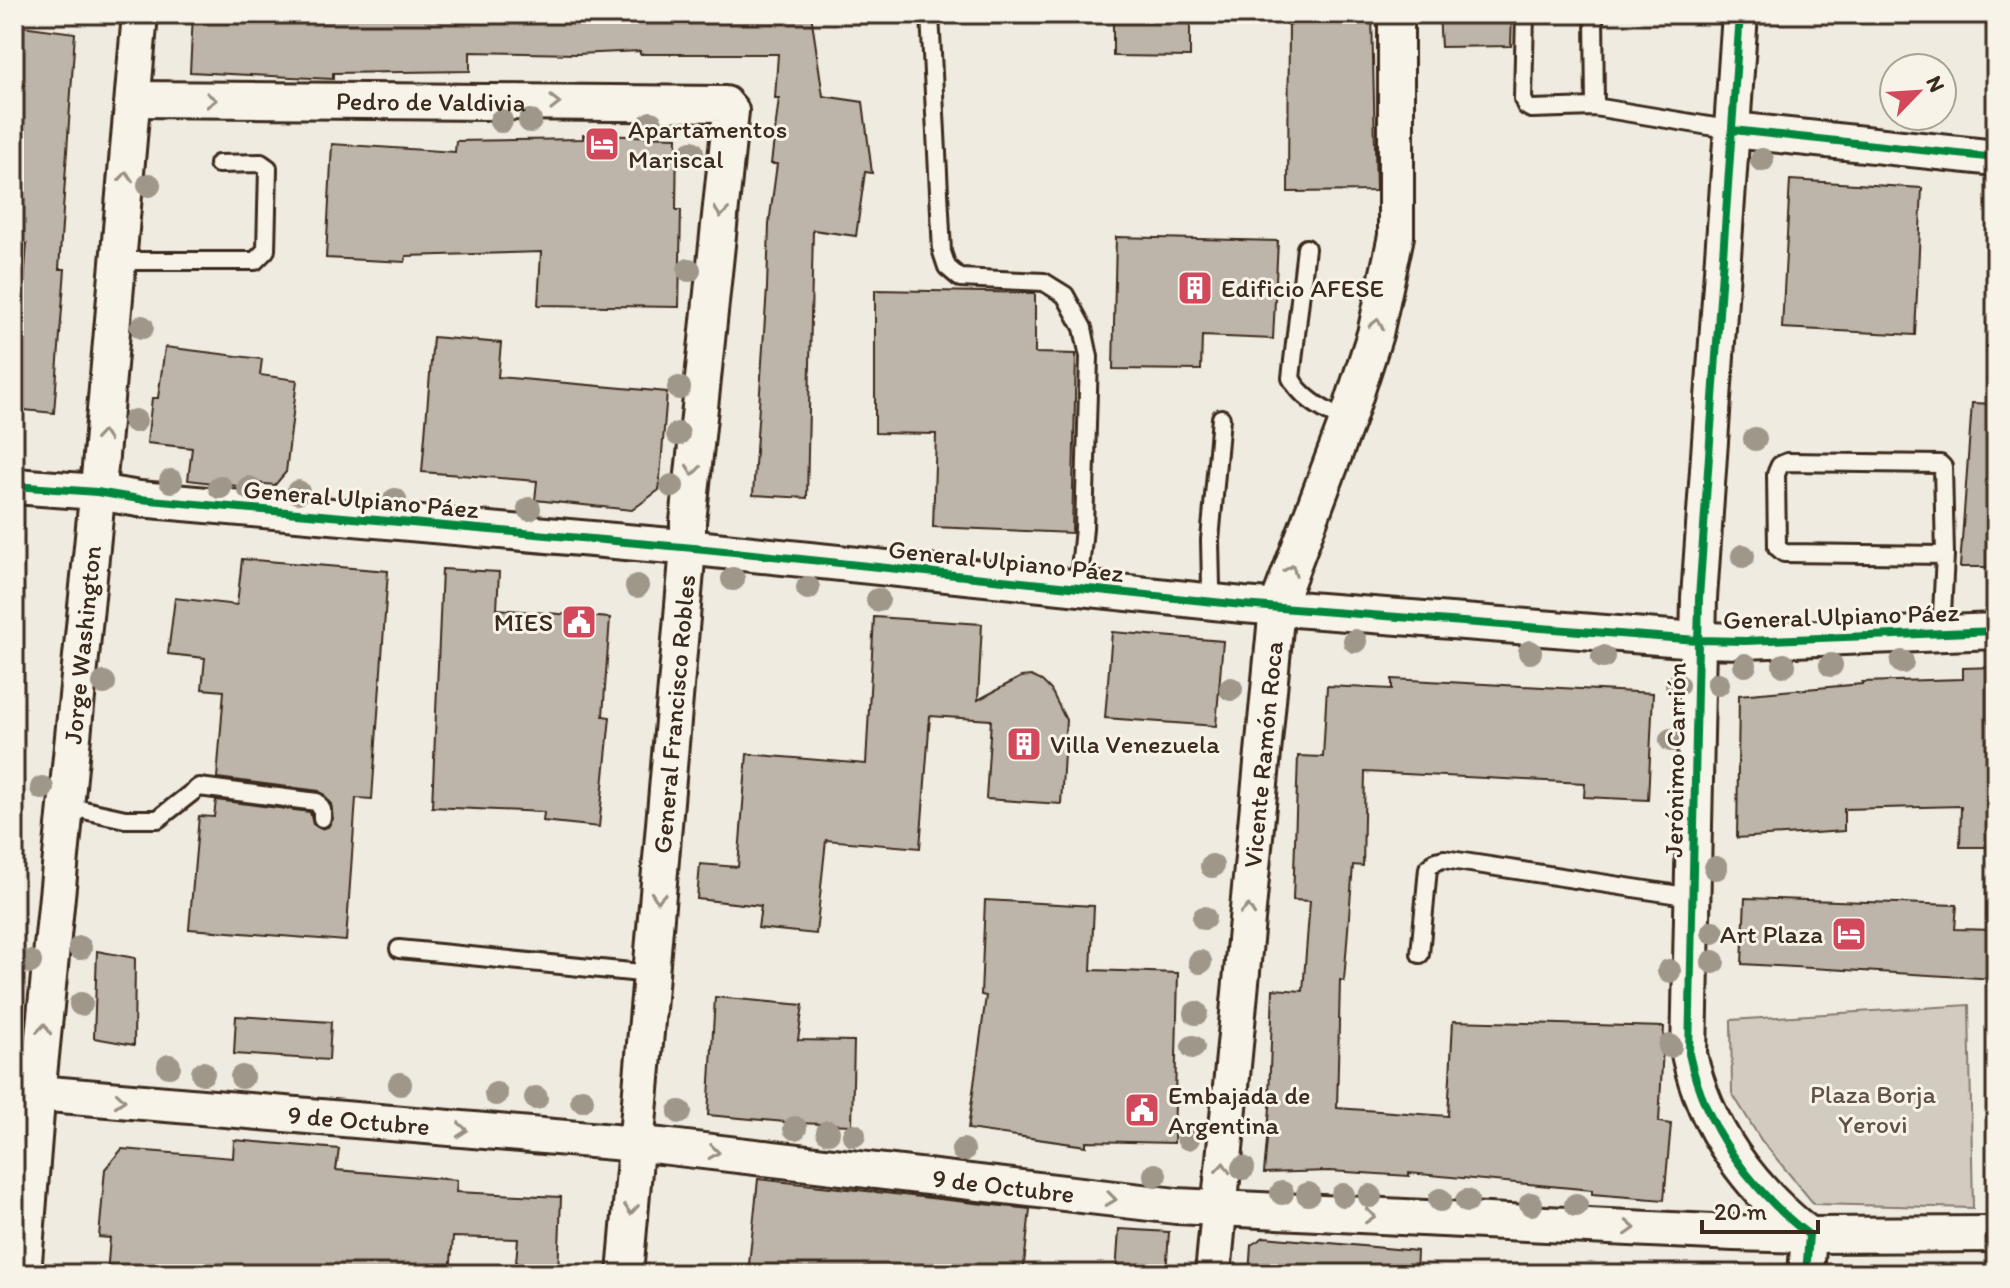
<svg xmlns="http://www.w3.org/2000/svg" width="2010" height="1288" font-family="Itim,sans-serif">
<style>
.green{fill:#d1cbc0;stroke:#867a6f;stroke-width:2}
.building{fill:#bdb5aa;stroke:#3b2a1e;stroke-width:2}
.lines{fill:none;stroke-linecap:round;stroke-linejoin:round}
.service-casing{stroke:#3b2a1e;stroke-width:22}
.minor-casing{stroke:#3b2a1e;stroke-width:40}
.service{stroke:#f7f3e8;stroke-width:16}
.minor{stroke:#f7f3e8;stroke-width:34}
.cycleway-casing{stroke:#f7f3e8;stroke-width:13}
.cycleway{stroke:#00873e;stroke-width:8}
.tree{fill:#a0978b}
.oneway{stroke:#998e83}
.labels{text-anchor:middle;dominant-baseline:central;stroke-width:6;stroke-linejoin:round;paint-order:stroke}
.street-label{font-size:26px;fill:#3b2a1e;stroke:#f7f3e8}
.poi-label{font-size:26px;fill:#3b2a1e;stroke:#f7f3e8;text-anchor:start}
.park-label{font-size:26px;fill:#605246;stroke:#f7f3e8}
</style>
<rect width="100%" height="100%" fill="#efebe0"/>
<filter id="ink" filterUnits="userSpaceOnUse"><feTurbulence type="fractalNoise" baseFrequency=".0125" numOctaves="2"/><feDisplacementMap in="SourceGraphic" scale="16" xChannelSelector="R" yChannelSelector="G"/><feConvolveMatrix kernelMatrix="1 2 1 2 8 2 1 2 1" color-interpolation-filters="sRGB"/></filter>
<g filter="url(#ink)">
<path class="green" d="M1969 1005 1973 1208 1814 1204 1761 1140 1732 1093 1731 1020Z"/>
<path class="building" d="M193 14H470V19L537 14H811L823 96 863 102 872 173 865 172 856 236 813 230 807 498 753 495 767 288 769 224 777 164H771L779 98H775L778 54H640V51L577 54 470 52V71L333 73V79L190 72Z
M1113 14H1190V57L1113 56Z
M1289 14H1372L1376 191 1288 192Z
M1439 14H1512L1511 46 1441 47Z
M14 25 75 33 59 269H65L54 413 14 409V351H18L27 244 14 243 21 134 14 133Z
M583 135 677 137 676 210H681L679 307 538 305 541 252 406 256 405 262 326 258 332 144 455 152 456 141 583 139Z
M1790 180 1922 188 1915 335 1782 328Z
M1116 237 1278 241 1273 339 1202 336 1201 370 1113 369Z
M875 290 1035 293V353L1076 354 1072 533 933 527 936 434 875 433Z
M433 337 501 343 498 377 667 392 659 490 632 510 535 500 537 481 422 472Z
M165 347 262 359 260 375 297 380 286 472 275 485 245 482V487L188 480 192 448 147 443 152 398H158Z
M1972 403 1996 404V567H1960Z
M242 559 388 571 372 799 356 798 346 941 189 929 199 816 214 817 216 800 310 812 313 824 321 829 328 827 333 819 331 804 319 791 217 778 224 691 202 689 205 658 168 654 175 598 237 605Z
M442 569 499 572 497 609 610 618 603 716 610 717 599 827 543 821 544 812 432 807Z
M874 617 982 624 978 700 1021 677 1031 676 1042 681 1051 690 1066 720 1061 804 986 799 991 720 930 716 920 848 826 840 816 934 758 928 761 906 697 899 700 864 738 867 747 754 866 764Z
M1112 632 1223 641 1216 726 1105 718Z
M1996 667V847H1960L1961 806 1844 809V831L1737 838 1739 695 1862 684V682L1963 679V668Z
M1392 679 1653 693 1648 800 1584 797 1585 783 1365 772 1363 866 1353 865 1344 981 1340 980 1337 1108 1448 1116 1453 1021 1664 1027 1659 1122 1671 1124 1664 1200 1592 1194V1190L1409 1173V1176L1330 1171 1264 1173 1271 1097H1269L1273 989 1303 991 1310 901 1293 900 1298 756 1323 757 1327 686 1392 689Z
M1745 898 1957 905 1955 929 1996 930V979L1742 964Z
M985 900 1094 906 1091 970 1178 973 1174 1143 1086 1141V1146L968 1129 986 996 981 995Z
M97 951 135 958 134 1045 94 1038Z
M715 997 803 1005 798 1040 854 1041 852 1125 796 1123 708 1115Z
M236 1016 331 1022 329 1060 234 1054Z
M234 1140 339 1149 336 1170 457 1180 456 1192 561 1197 558 1274H515L518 1239 453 1237 450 1274H107L110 1238 99 1237 105 1169 122 1149 233 1158Z
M758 1179 1030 1209 1023 1274H748Z
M1119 1229 1169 1232 1166 1274H1116Z
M1264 1237 1417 1251 1416 1274H1249L1251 1245Z"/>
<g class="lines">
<defs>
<path id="service" d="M930 14 942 252 947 267 960 278 1044 282 1065 295 1083 328 1089 357 1084 528 1078 590
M1525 14 1523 99 1526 106 1531 109 1595 107 1733 130
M1594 14 1595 107
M1306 248 1291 378C1301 398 1326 412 1347 421
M118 261H255L266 250 268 168 261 163 218 164
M1208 602 1211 586 1210 540 1221 418
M1941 633 1945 555 1943 467 1940 464 1787 462 1780 465 1776 474 1777 547 1784 553 1945 555
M66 806 125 819H158L199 787 317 802 322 810V818
M399 949 651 974
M1420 954 1428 868 1436 861 1444 859 1692 897"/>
<g id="minor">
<path d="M1740 14 1699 598 1689 1054C1705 1128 1750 1189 1809 1235L1806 1274"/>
<path id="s1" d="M133 99 725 104 731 111 688 522V548L625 1274"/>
<path d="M1733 130 1996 158"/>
<path d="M14 486 97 492 139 499 705 549 1243 605 1697 640 1745 641 1996 631"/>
<path id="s2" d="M14 1091 661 1146 1176 1206 1734 1233 1809 1235 1996 1234"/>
<path id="s3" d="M23 1274 39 1076 100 467 140 14"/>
<path id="s4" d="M1213 1274 1277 607 1347 421 1375 334 1396 236V14"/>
</g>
</defs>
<use href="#service" class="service-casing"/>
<use href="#minor" class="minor-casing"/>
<use href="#service" class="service"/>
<use href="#minor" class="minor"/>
<defs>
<path id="cycleway" d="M1740 14 1699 598 1689 1054C1705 1128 1750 1189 1809 1235L1806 1274
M1733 130 1996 158
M14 486 97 492 139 499 705 549 1243 605 1697 640 1745 641 1996 631"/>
</defs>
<use href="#cycleway" class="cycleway-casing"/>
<use href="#cycleway" class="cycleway"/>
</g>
<g class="tree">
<circle cx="501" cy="121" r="12"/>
<circle cx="530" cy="121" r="12"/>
<circle cx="651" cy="123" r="12"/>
<circle cx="692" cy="152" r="12"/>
<circle cx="1762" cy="160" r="12"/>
<circle cx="149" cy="185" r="12"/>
<circle cx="689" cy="270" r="12"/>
<circle cx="142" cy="327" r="12"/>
<circle cx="679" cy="388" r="12"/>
<circle cx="135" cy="421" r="12"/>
<circle cx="678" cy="434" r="12"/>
<circle cx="1755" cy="439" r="12"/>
<circle cx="171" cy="481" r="12"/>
<circle cx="672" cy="486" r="12"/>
<circle cx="220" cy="487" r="12"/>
<circle cx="249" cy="488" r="12"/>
<circle cx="298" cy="492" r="12"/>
<circle cx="395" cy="500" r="12"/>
<circle cx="529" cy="509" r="12"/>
<circle cx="1743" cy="556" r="12"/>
<circle cx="733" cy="579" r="12"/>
<circle cx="637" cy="586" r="12"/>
<circle cx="808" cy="588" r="12"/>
<circle cx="878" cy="600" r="12"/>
<circle cx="1355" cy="641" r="12"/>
<circle cx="1530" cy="652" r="12"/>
<circle cx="1603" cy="657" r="12"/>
<circle cx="1902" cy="662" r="12"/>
<circle cx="1745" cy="665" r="12"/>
<circle cx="1784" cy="665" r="12"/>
<circle cx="1831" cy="665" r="12"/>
<circle cx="104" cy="683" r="12"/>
<circle cx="1718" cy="684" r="12"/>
<circle cx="1677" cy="685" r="12"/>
<circle cx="1231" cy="689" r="12"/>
<circle cx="1671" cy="740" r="12"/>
<circle cx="42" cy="788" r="12"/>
<circle cx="1212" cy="866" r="12"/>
<circle cx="1716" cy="868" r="12"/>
<circle cx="1204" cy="918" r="12"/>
<circle cx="1713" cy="932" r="12"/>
<circle cx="80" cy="948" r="12"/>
<circle cx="30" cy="962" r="12"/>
<circle cx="1200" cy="962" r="12"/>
<circle cx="1713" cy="962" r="12"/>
<circle cx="1669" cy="971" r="12"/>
<circle cx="81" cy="1004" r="12"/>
<circle cx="1196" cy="1013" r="12"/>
<circle cx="1670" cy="1046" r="12"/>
<circle cx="1193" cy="1047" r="12"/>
<circle cx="169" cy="1066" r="12"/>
<circle cx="203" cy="1073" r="12"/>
<circle cx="242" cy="1077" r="12"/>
<circle cx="400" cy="1084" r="12"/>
<circle cx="496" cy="1094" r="12"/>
<circle cx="536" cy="1098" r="12"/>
<circle cx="582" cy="1100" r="12"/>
<circle cx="680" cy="1112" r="12"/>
<circle cx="795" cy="1128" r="12"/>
<circle cx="828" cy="1132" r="12"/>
<circle cx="854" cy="1135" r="12"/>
<circle cx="1188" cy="1138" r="12"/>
<circle cx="963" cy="1150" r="12"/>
<circle cx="1243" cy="1168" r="12"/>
<circle cx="1155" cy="1175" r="12"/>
<circle cx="1282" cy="1193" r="12"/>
<circle cx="1308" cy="1194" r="12"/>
<circle cx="1343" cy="1195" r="12"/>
<circle cx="1370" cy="1196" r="12"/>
<circle cx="1440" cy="1200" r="12"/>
<circle cx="1467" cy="1201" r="12"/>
<circle cx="1531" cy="1204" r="12"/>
<circle cx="1576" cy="1205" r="12"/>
</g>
<defs><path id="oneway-chevron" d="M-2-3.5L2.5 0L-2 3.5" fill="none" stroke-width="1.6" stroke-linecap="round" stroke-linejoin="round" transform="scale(2)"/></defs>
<g class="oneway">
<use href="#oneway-chevron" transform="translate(211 100)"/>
<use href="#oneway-chevron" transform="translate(555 103)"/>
<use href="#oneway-chevron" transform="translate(126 177) rotate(-85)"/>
<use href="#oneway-chevron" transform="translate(721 212) rotate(96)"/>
<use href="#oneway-chevron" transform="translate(1377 324) rotate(-77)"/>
<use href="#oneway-chevron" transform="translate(103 436) rotate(-85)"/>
<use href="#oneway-chevron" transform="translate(693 470) rotate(96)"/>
<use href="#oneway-chevron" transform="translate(1291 570) rotate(-69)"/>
<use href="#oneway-chevron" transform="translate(658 897) rotate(95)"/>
<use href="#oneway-chevron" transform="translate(1248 910) rotate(-84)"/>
<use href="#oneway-chevron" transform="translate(44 1029) rotate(-84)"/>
<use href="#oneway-chevron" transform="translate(120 1100) rotate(5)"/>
<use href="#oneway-chevron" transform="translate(462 1130) rotate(5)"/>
<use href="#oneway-chevron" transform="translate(714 1152) rotate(7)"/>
<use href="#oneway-chevron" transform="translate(1223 1168) rotate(-85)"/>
<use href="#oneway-chevron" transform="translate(1111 1199) rotate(7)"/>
<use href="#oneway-chevron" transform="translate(631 1209) rotate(95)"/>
<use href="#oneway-chevron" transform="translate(1370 1216) rotate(3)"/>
<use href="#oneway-chevron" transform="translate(1630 1228) rotate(3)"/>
</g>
</g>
<defs>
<symbol id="hotel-square" viewBox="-11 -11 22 22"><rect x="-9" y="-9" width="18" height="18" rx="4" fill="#d1495b" stroke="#f7f3e8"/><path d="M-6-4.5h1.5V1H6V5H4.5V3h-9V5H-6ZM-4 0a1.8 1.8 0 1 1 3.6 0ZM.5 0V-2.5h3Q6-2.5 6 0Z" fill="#fff"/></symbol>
<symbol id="building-square" viewBox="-11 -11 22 22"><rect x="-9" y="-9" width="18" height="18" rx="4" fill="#d1495b" stroke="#f7f3e8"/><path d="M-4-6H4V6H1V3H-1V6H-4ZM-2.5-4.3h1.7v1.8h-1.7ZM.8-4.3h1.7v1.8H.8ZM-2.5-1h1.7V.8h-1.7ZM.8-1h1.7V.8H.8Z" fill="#fff"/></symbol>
<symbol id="civic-square" viewBox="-11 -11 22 22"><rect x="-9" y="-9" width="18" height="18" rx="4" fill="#d1495b" stroke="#f7f3e8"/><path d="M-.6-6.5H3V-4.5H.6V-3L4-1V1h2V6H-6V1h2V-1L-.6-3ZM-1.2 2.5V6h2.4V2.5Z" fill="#fff"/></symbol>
</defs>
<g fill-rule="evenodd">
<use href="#hotel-square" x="582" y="124" width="40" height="40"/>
<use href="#building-square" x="1175" y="268" width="40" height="40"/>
<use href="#civic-square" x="559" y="602" width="40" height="40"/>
<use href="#building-square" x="1004" y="724" width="40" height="40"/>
<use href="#hotel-square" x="1829" y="914" width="40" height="40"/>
<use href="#civic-square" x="1122" y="1090" width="40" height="40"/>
</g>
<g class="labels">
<g class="street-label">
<text stroke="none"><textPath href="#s1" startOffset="298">Pedro de Valdivia</textPath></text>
<text transform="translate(361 499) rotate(5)">General Ulpiano Páez</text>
<text transform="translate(1006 561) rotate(6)">General Ulpiano Páez</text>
<text transform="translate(1841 616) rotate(-2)">General Ulpiano Páez</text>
<text stroke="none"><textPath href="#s3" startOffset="632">Jorge Washington</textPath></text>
<text transform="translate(674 714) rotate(-85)">General Francisco Robles</text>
<text stroke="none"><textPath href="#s4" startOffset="522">Vicente Ramón Roca</textPath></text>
<text transform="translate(1675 760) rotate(-89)">Jerónimo Carrión</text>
<text stroke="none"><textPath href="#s2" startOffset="346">9 de Octubre</textPath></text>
<text stroke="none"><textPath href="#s2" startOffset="994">9 de Octubre</textPath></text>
</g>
<g class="poi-label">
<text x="628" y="129">Apartamentos<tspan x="628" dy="30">Mariscal</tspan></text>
<text x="1221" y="288">Edificio AFESE</text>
<text x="553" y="622" text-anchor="end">MIES</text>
<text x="1050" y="744">Villa Venezuela</text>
<text x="1823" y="934" text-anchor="end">Art Plaza</text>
<text x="1168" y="1095">Embajada de<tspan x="1168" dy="30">Argentina</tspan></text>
</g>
<g class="park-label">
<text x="1873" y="1094">Plaza Borja<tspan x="1873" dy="30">Yerovi</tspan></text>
</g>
</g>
<rect width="2010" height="1288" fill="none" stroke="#f7f3e8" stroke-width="48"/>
<rect x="24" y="24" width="1962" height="1240" fill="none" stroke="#3b2a1e" stroke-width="3" filter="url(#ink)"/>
<g transform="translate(1918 92) rotate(65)"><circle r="38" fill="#f7f3e8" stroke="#aca397" stroke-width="2"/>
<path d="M0-6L14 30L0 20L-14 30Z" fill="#d1495b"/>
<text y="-12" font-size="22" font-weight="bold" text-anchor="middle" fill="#3b2a1e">N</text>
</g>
<path d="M1702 1220v12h116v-12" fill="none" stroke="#3b2a1e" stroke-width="4"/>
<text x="1714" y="1220" font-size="24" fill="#3b2a1e" stroke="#f7f3e8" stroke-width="6" paint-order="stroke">20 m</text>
</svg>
